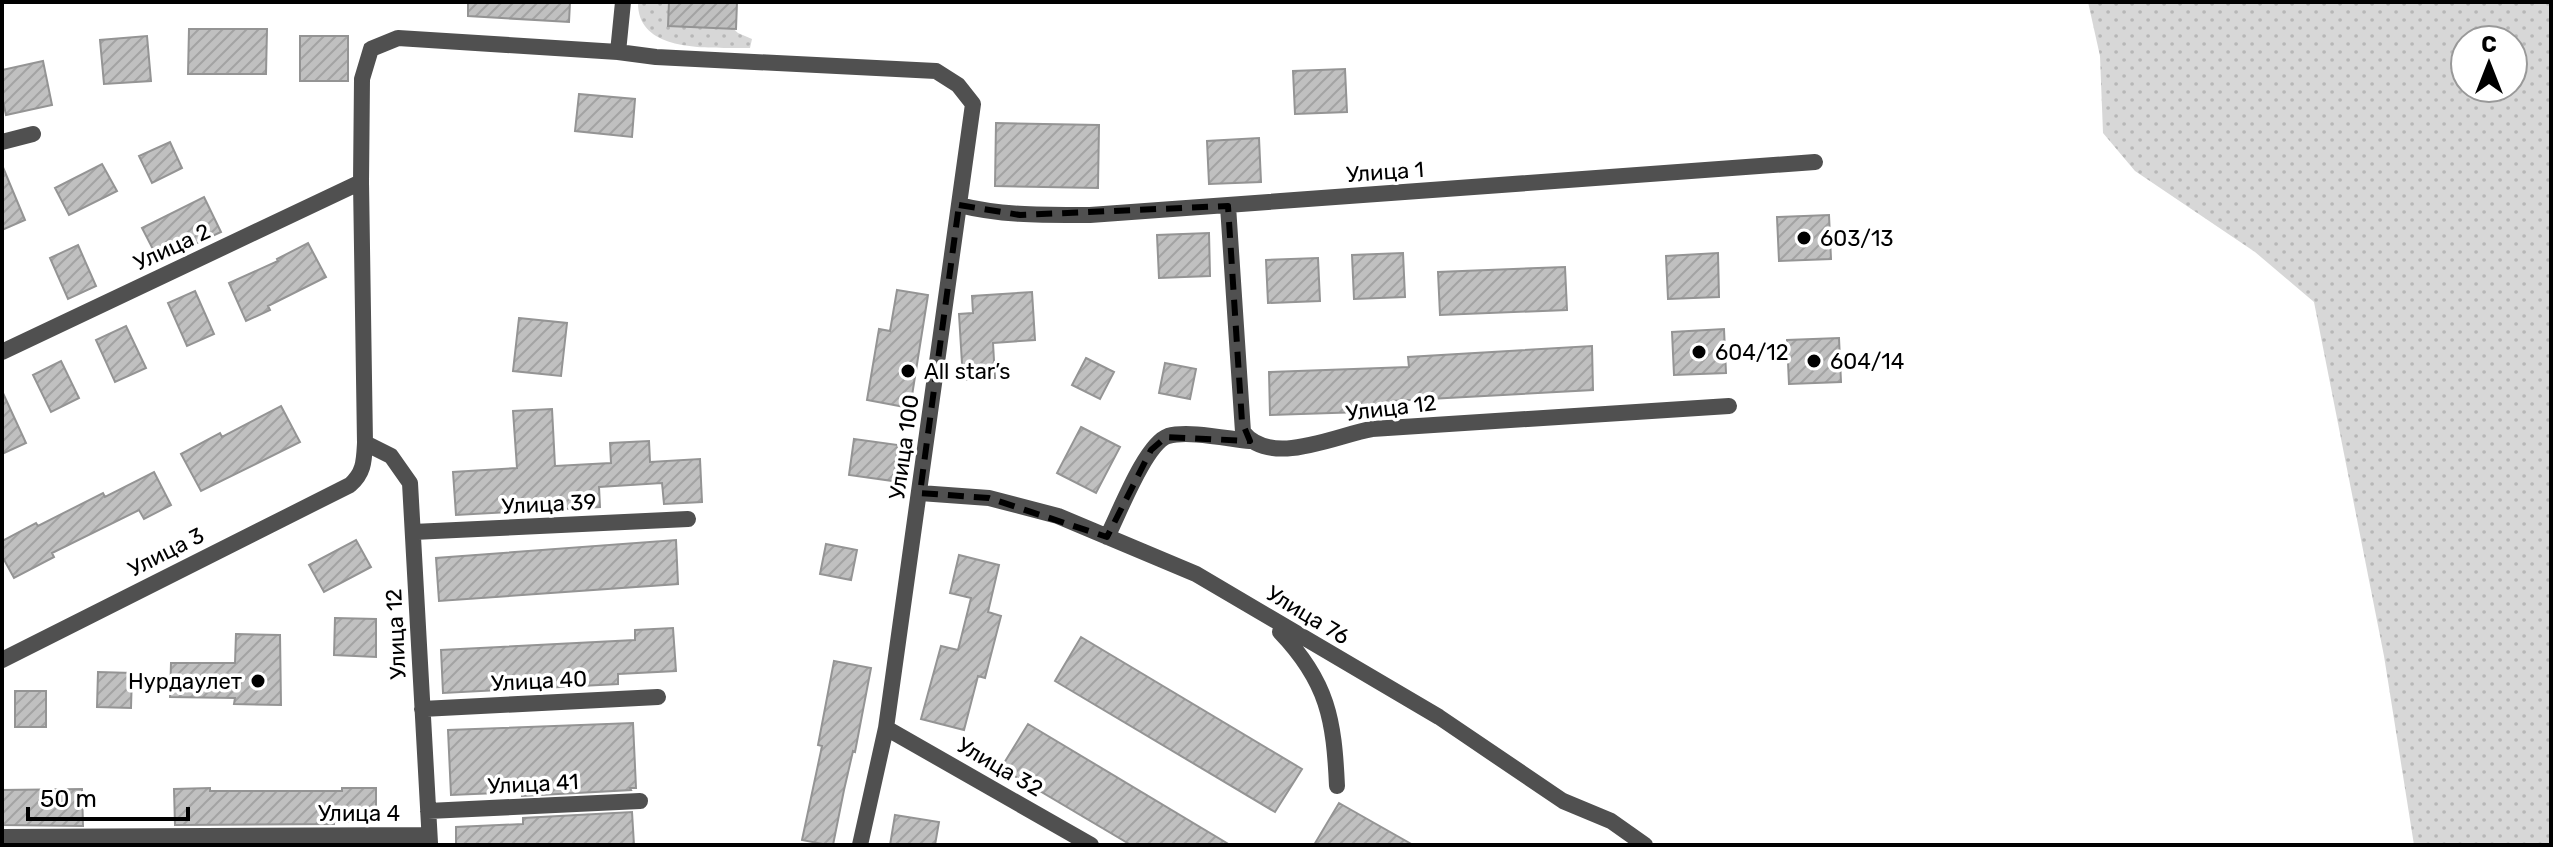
<svg xmlns="http://www.w3.org/2000/svg" width="2553" height="847" font-family="Rubik,sans-serif">
<style>
.grass{fill:url(#grass-dots);fill-rule:evenodd}
.building{fill:url(#building-hatch);stroke:#949494;stroke-width:2}
.lines{fill:none;stroke-linecap:round;stroke-linejoin:round}
.minor{stroke:#505050;stroke-width:16}
.marked{fill:none;stroke:#000;stroke-width:6;stroke-dasharray:16 10;stroke-linejoin:round}
.poi-dot{fill:#000;stroke:#fff;stroke-width:3}
.labels{text-anchor:middle;dominant-baseline:central;stroke-width:7;stroke-linejoin:round;paint-order:stroke}
.street-label{font-size:22px;fill:#000;stroke:#fff}
.poi-label{font-size:22px;fill:#000;stroke:#fff;text-anchor:start}
</style>
<defs>
<pattern id="grass-dots" width="8" height="8" patternUnits="userSpaceOnUse" patternTransform="scale(2)"><rect width="8" height="8" fill="#d7d7d7"/><path d="M2 2h.1M6 6h.1" fill="none" stroke="#b7b7b7" stroke-width="1.8" stroke-linecap="round"/></pattern>
<pattern id="building-hatch" width="6" height="6" patternUnits="userSpaceOnUse" patternTransform="scale(2)"><rect width="6" height="6" fill="#c0c0c0"/><path d="M-1 1l2-2M0 6l6-6M5 7l2-2" fill="none" stroke="#a3a3a3"/></pattern>
</defs>
<rect width="100%" height="100%" fill="#fff"/>
<path class="grass" d="M638 2H704L738 33 752 39 750 48C713 47 637 55 638 2Z
M2088 2H2551V845H2414L2384 656 2314 302 2255 252 2135 171 2103 133 2100 56ZM2465 40H2513V88H2465Z"/>
<path class="building" d="M468 2H570L569 22 468 16Z
M669 2H737L736 29 668 26Z
M189 29H267L266 74H188Z
M147 36 151 81 104 84 100 40Z
M300 36H348V81H300Z
M43 61 52 105 6 115 2 97V70Z
M1345 69 1347 112 1295 114 1293 71Z
M579 94 635 99 632 137 575 131Z
M996 123 1099 125 1098 188 995 186Z
M1259 138 1261 182 1209 184 1207 141Z
M170 142 182 168 152 183 139 156Z
M102 164 117 191 69 215 55 188Z
M2 165 25 220 2 230Z
M204 197 221 232 193 245 191 240 157 257 142 228Z
M1829 215 1831 259 1779 261 1777 217Z
M1209 233 1210 276 1159 278 1157 235Z
M308 243 326 277 268 306 270 310 246 321 229 283 278 261 277 259Z
M78 245 96 286 68 299 50 258Z
M1403 253 1405 297 1354 299 1352 255Z
M1718 253 1719 297 1668 299 1666 256Z
M1318 258 1320 301 1268 303 1266 260Z
M1565 267 1567 310 1440 315 1438 272Z
M897 290 928 295 910 408 867 400 879 329 890 331Z
M195 291 214 334 187 346 168 303Z
M1032 292 1035 340 993 343 995 378 963 380 959 314 973 313 972 296Z
M519 318 567 323 561 376 513 371Z
M126 326 146 368 115 382 96 340Z
M1724 329 1726 373 1674 375 1672 332Z
M1839 338 1841 382 1789 384 1787 340Z
M1592 346 1593 390 1392 401 1393 411 1270 415 1269 372 1409 367 1408 357Z
M1086 358 1114 372 1100 399 1072 385Z
M61 361 79 398 51 412 33 375Z
M1165 363 1196 369 1190 399 1159 393Z
M2 391 26 443 2 454Z
M281 406 300 442 201 491 181 454 220 433 222 437Z
M552 409 555 466 611 463 610 443 649 441 650 462 700 459 702 502 664 504 662 483 599 487 600 507 456 515 453 472 517 468 513 411Z
M1081 427 1120 447 1096 493 1057 473Z
M854 439 898 445 893 481 849 475Z
M154 472 171 505 144 519 139 510 52 553 54 557 14 578 2 556V541L36 523 38 526 103 493 105 497Z
M356 540 371 567 324 592 309 565Z
M676 540 678 584 439 601 436 558Z
M826 544 857 550 851 580 820 574Z
M959 555 999 565 988 612 1001 616 985 678 978 676 964 730 921 719 941 646 958 650 971 598 950 593Z
M335 618 376 619V657L334 655Z
M673 628 676 671 618 674V684L443 693 441 650 635 640V630Z
M236 634 280 635 281 705 234 704 235 698 170 697 171 663H235Z
M1081 637 1302 769 1275 812 1055 681Z
M834 661 871 668 855 752 853 751 844 790 833 845H828L802 840 822 746 818 745Z
M98 672 132 673 131 708 97 707Z
M15 691H46V727H15Z
M633 723 636 788H630L631 790 522 796V792L451 795 448 730Z
M1028 724 1230 845H1131L1001 768Z
M210 788V791H342V788H376V822H334V824L175 825 174 789Z
M82 789 83 826 2 825V790Z
M1339 803 1413 845H1314Z
M632 812 634 845H456V827L523 824V818Z
M895 815 939 822 935 845H890Z"/>
<g class="lines">
<path class="minor" d="M618 52 623 2
M2 142 33 134
M959 205C1003 216 1045 215 1090 215L1815 162
M1228 206 1243 432C1271 468 1336 435 1372 429L1729 406
M2 352 361 182
M365 443 391 456 410 483 430 843
M920 493 989 498 1058 516 1196 574 1439 717 1563 801 1611 821 1645 845
M413 532 688 519
M1107 537C1119 514 1145 444 1168 436 1188 430 1229 439 1250 441
M1280 632C1328 682 1334 720 1337 786
M2 660 350 485C364 473 364 461 365 443L361 182 362 79 371 49 398 38 618 52 656 57 936 71 958 85 973 104 886 728 860 845
M422 709 658 697
M886 728 1091 845
M428 811 640 801
M2 837 429 835"/>
</g>
<path class="marked" d="M959 205 1020 215 1228 206 1242 422 1250 441 1166 437 1151 450 1107 537 989 498 920 493Z"/>
<g class="poi-dot">
<circle cx="1804" cy="238" r="8"/>
<circle cx="1699" cy="352" r="8"/>
<circle cx="1814" cy="361" r="8"/>
<circle cx="908" cy="371" r="8"/>
<circle cx="258" cy="681" r="8"/>
</g>
<g class="labels">
<g class="street-label">
<text transform="translate(1385 172) rotate(-4)">Улица 1</text>
<text transform="translate(172 247) rotate(-25)">Улица 2</text>
<text transform="translate(1391 408) rotate(-7)">Улица 12</text>
<text transform="translate(904 447) rotate(-82)">Улица 100</text>
<text transform="translate(549 504) rotate(-3)">Улица 39</text>
<text transform="translate(166 552) rotate(-27)">Улица 3</text>
<text transform="translate(1308 615) rotate(31)">Улица 76</text>
<text transform="translate(396 634) rotate(-93)">Улица 12</text>
<text transform="translate(539 681) rotate(-3)">Улица 40</text>
<text transform="translate(1000 767) rotate(30)">Улица 32</text>
<text transform="translate(533 784) rotate(-3)">Улица 41</text>
<text x="359" y="813">Улица 4</text>
</g>
<g class="poi-label">
<text x="1820" y="238">603/13</text>
<text x="1715" y="352">604/12</text>
<text x="1830" y="361">604/14</text>
<text x="924" y="371">All star’s</text>
<text x="242" y="681" text-anchor="end">Нурдаулет</text>
</g>
</g>
<rect width="2553" height="847" fill="none" stroke="#000000" stroke-width="8"/>
<g transform="translate(2489 64)"><circle r="38" fill="#ffffff" stroke="#999999" stroke-width="2"/>
<path d="M0-6L14 30L0 20L-14 30Z" fill="#000000"/>
<text y="-12" font-size="22" font-weight="bold" text-anchor="middle" fill="#000000">С</text>
</g>
<path d="M28 807v12h160v-12" fill="none" stroke="#000000" stroke-width="4"/>
<text x="40" y="807" font-size="24" fill="#000000" stroke="#ffffff" stroke-width="6" paint-order="stroke">50 m</text>
</svg>
